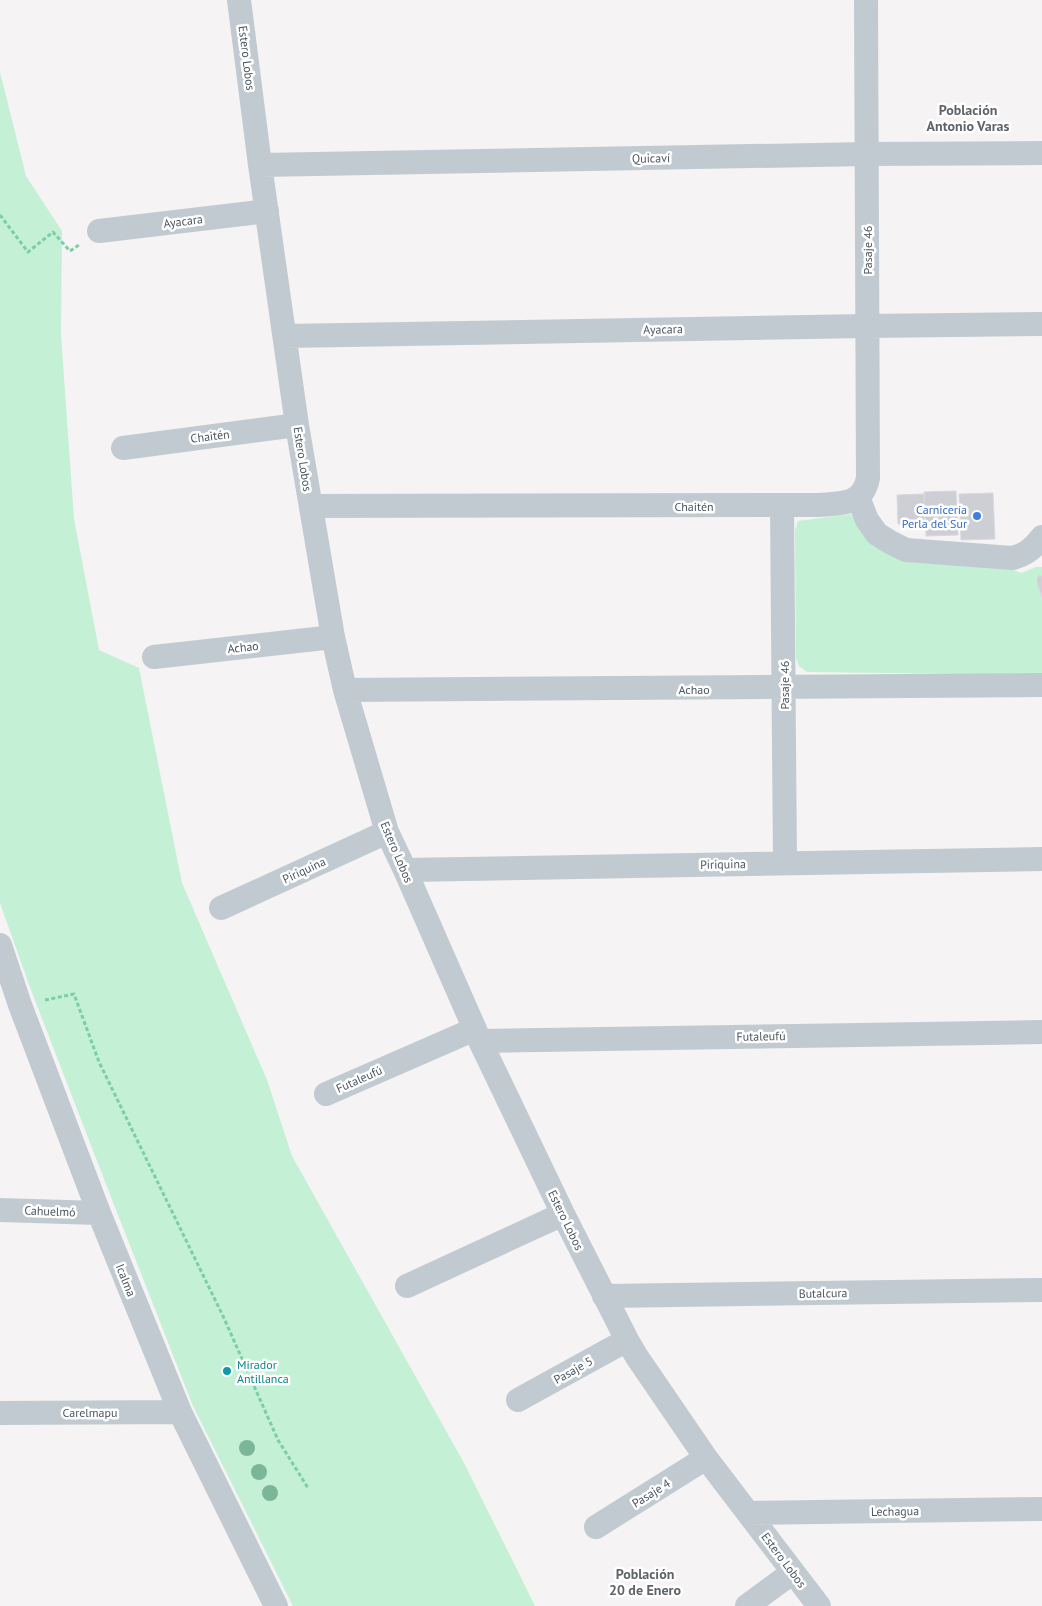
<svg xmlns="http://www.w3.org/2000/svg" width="1042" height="1606" font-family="'PT Sans',sans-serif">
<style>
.green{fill:#c4f0d5}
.building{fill:#cdcfd5;stroke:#d7d9de}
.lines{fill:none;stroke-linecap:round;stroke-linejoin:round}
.path{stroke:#7bcea6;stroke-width:3;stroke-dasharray:4 2.5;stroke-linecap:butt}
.street{stroke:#c1cad1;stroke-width:24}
.tree{fill:#7cb699}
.shop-dot{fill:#3f7fe0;stroke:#fff;stroke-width:2}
.culture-dot{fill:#0f9aa8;stroke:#fff;stroke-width:2}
.labels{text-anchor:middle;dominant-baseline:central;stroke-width:5;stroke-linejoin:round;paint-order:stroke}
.street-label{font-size:12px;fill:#4a5660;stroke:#fff}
.shop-label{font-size:12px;fill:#366cbe;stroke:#fff;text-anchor:end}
.culture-label{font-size:12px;fill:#0d838f;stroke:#fff;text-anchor:start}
.neighbourhood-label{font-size:14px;font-weight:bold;fill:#5f6368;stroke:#fff}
</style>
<rect width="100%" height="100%" fill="#f5f3f3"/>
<path class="green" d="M0 72 26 176 62 231 61 335 74 519 99 650 139 668 182 883 267 1080 292 1156 464 1463 535 1606H293L193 1406 111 1197 31 990 0 903Z
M851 514 860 527 897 558 916 563 1006 567 1021 573 1036 567H1042V675L807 672 799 666 796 658 795 530 798 521Z"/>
<path class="building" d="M956 491 958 535 926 536 924 492Z
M993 493 995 539 961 540 959 494Z
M924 494 925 523 898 524 897 495Z
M1038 576H1042V597L1037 582Z"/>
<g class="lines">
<path class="path" d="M0 215 28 252 53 232 70 251 79 245
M45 1000 74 994 99 1062 223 1316 278 1440 308 1488"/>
<path class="street" d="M239 0 260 165 297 425 333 637 345 690 387 832 405 870 480 1041 563 1214 627 1340 637 1357 706 1458 819 1606
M260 165 867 154 1042 153
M99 231 267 211
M285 336 867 326 1042 324
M123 448 297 425
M858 497 867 520 877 534 890 542 906 550 1012 558C1026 555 1033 548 1042 537
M311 506 819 505C842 503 863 505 868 478L866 0
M782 506 785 863
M154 657 333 637
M345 690 1042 685
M405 870 1042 859
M221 908 387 832
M0 945 20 1005 99 1213 180 1412 276 1606
M480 1041 1042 1032
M326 1094 475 1029
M0 1210 99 1213
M407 1286 563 1214
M604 1296 1042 1290
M518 1400 627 1340
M0 1413 180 1412
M748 1513 1042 1509
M596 1527 706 1458
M747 1606 793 1572"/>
</g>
<g class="tree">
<circle cx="247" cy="1448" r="8"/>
<circle cx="259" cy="1472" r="8"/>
<circle cx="270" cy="1493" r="8"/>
</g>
<circle class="shop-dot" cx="977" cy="516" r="5"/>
<circle class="culture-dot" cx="227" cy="1371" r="5"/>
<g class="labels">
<g class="street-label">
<text transform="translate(247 58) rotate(83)">Estero Lobos</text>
<text transform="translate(651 158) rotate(-1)">Quicaví</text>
<text transform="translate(183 221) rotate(-7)">Ayacara</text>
<text transform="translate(867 250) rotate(-90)">Pasaje 46</text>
<text transform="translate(663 329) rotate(-1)">Ayacara</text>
<text transform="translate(210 436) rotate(-7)">Chaitén</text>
<text transform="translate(303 459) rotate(81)">Estero Lobos</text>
<text x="694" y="506">Chaitén</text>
<text transform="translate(243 647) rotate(-6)">Achao</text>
<text transform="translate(784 685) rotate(-90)">Pasaje 46</text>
<text x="694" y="689">Achao</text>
<text transform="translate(397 852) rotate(67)">Estero Lobos</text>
<text transform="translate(723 864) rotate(-1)">Piriquina</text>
<text transform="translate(304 870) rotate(-25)">Piriquina</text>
<text transform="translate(761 1036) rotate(-1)">Futaleufú</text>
<text transform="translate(359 1079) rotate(-24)">Futaleufú</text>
<text transform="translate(50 1211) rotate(2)">Cahuelmó</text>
<text transform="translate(566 1220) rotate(64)">Estero Lobos</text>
<text transform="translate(126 1280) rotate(68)">Icalma</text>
<text transform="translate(823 1293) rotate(-1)">Butalcura</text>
<text transform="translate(573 1370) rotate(-29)">Pasaje 5</text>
<text x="90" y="1412">Carelmapu</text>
<text transform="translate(651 1493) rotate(-32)">Pasaje 4</text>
<text transform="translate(895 1511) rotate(-1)">Lechagua</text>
<text transform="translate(784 1560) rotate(53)">Estero Lobos</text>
</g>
<g class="shop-label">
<text x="967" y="509">Carnicería<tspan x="967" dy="14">Perla del Sur</tspan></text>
</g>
<g class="culture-label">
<text x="237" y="1364">Mirador<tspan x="237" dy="14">Antillanca</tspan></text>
</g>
<g class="neighbourhood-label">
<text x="968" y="110">Población<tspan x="968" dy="16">Antonio Varas</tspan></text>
<text x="645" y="1574">Población<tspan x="645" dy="16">20 de Enero</tspan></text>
</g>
</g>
</svg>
